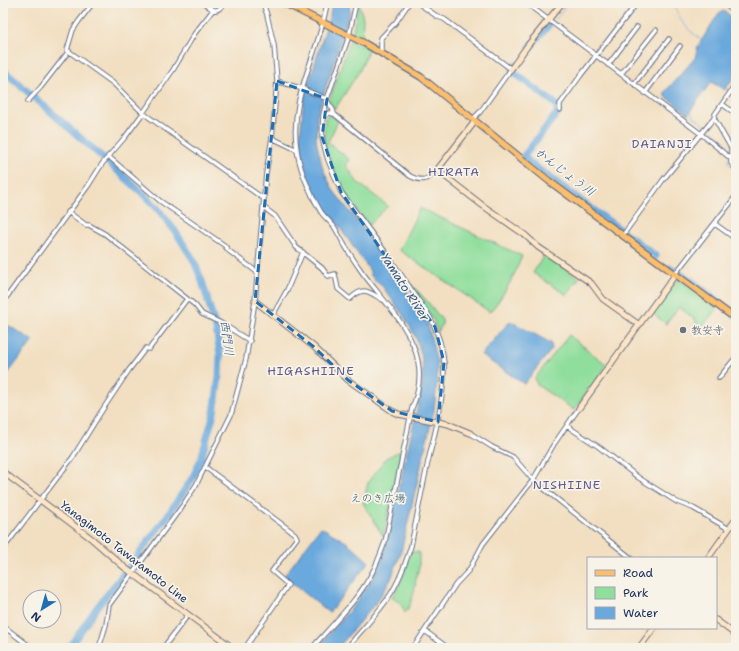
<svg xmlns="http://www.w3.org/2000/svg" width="739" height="651" font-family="'Shantell Sans','Klee One',sans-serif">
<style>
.green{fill:#8fde9c;stroke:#55867d}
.water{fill:#6ba9dd;stroke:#436c9e}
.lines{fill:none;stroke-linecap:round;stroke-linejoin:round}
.stream{stroke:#6ba9dd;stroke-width:1}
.river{stroke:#6ba9dd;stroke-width:7}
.street-casing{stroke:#666d81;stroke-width:5.5}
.secondary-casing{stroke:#666d81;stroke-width:7}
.primary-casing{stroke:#666d81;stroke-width:8}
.street{stroke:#fff;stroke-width:3.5}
.secondary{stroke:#fde5c5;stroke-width:5}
.primary{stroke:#fbbe6e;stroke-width:5.5}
.marked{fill:none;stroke:#1f6fb2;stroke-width:3;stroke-dasharray:8 5;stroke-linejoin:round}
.worship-dot{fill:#6b7280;stroke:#f7f3e8;stroke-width:1.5}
.labels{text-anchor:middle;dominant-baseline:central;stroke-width:3.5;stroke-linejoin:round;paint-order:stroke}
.worship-label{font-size:11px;fill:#5b616d;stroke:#f7f3e8;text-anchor:start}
.park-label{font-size:11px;fill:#385b6e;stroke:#f7f3e8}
.street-label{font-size:11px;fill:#1b2f5e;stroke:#f7f3e8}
.neighbourhood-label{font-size:12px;letter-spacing:1px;fill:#5e588d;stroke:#f7f3e8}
.water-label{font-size:12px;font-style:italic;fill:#335484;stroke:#f7f3e8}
</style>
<rect width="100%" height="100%" fill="#f7f3e8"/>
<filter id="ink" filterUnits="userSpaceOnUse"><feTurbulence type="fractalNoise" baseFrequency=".025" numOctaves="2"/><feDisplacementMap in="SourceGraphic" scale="8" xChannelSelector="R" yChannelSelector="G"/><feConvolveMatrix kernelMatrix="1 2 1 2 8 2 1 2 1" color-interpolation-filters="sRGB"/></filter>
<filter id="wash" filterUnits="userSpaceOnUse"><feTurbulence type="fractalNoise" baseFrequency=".012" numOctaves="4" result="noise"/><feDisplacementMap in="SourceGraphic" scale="16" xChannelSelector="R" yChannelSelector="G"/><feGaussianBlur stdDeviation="0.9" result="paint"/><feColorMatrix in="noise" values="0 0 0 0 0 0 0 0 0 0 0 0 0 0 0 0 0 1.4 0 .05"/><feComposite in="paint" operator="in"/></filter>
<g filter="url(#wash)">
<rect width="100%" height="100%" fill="#f2dfc1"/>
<path class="green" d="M359 3 363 18 362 40 352 35Z
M350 40 369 48 360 70 335 109 329 102Z
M330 115 338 121 328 142 350 160 346 165 357 182 388 206 369 225 343 192 329 158 324 138 325 118Z
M420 208 522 256C514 277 504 295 490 312L399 250Z
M544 255 579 278 567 295 533 273Z
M406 279 427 301 442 320V324L438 332 433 319Z
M678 279 717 308 699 331 693 327 697 321 679 307 666 324 652 313Z
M569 335 607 365 574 410 537 385 535 378Z
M402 451 383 536 363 503 368 483 371 478 386 458 398 452 400 453Z
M410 552H419V568L416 577 415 588 410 605 405 613C402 605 400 601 392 598L402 578Z"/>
<path class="water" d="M332 3H349L350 12 317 115 316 140 319 153 323 169 333 190 361 226 419 308 428 325 437 363V383L434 410 401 552 391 579 374 606 371 608 338 648H317L359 599C359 593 360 591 366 589L379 565 385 548 422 387C422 378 423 368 422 359 418 331 396 306 380 283L376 282 370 274V271L338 225 316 199 303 166 300 137 304 98 330 15Z
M724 11 736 20V74L725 90 711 82 688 114 665 96V92L695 58 698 46 719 13Z
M510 321 551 343 552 349 524 384 481 355Z
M3 322 33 341 3 380Z
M321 527 348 543 369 562 329 613 284 576Z"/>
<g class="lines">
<path class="stream" d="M674 3C681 24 684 26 701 40
M553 22 557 18 567 3
M691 109 692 115 706 126
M708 128 726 142
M727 145 730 153
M729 158 728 162 730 164"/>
<path class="river" d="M530 47 548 26
M516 65 512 71 557 105 558 112 524 156 529 162 656 256
M3 70 100 155 140 191 158 209 175 231 193 259 202 281 216 328 220 355 219 377 214 413 201 459 193 477 168 515 133 562 95 610 69 648
M670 268 692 281 736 315"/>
</g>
</g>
<g filter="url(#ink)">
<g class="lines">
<defs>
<path id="street" d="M93 3 79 21 73 30 67 50 113 83 143 113 264 199
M204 3C214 11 216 14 225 3
M418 3 438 17 444 19 511 69 480 112 473 119
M526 3 701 134 730 158
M723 3 736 13
M381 52V38L396 22 409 3
M608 65 637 27
M621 74 656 30
M277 81 303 89 327 99C328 105 334 108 334 114L410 176C422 182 427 181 437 170
M634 84 669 39
M645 93 680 46
M28 101 41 87 69 51
M722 104 736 114
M560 110V104L581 75 637 3
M323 117 329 113 334 114
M714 118 731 148V163L736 170
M272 138 297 150
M108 156 160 201 224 245 229 251 257 272
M263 207 275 216 296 247 322 268 328 276 335 274 338 289 350 299C364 286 367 291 383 300
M68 212 86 225H89L105 234 195 305 202 314 221 323 250 341
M715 224 736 239
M623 235 663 180 714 118 715 114 736 84
M675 274 736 196
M3 302 88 186 102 164 126 136 143 113 173 70 195 33 213 10
M273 315 287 290 303 252
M719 378 736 357
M567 426 599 447 639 478 677 502 693 508 729 529
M470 433 492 447 513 457 533 480 631 558
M205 467 295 534 297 538 272 571 288 585 245 648
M3 549 73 457 101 412 129 370 146 348 149 349 187 299
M3 626 32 648
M425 631 448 648
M99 648 106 625 109 605 183 505 196 485 231 415 246 359 255 301 266 173 272 138 277 81 274 45 267 15 263 3
M163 648 188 615
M312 648C332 625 360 598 373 571 378 562 381 552 385 542L412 408C437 351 393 314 362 272 352 258 343 243 335 228 331 222 325 218 321 212 310 193 300 172 297 150 288 97 320 53 327 3
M347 648C361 630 378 614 390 595 400 580 406 562 411 546 417 515 423 484 430 453 437 426 445 392 444 363 443 348 437 331 430 317L389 257 341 192 328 160 324 146 322 137 323 115 327 99 349 36 356 3
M413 648 456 584 469 570 483 544 533 480 554 444 579 408"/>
<path id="secondary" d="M511 69 528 45 562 3
M474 120 473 124 437 170 482 205 525 235 538 247 591 283 603 299 638 324
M255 301 314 347 348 380 392 411 398 414 448 424 470 433
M579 408 675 275
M3 472 92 539 124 567 233 648
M708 558 736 519
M716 620 736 635
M639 648 654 628"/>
<path id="primary" d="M284 3 364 43 421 77 549 181 736 319"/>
</defs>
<use href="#street" class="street-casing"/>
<use href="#secondary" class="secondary-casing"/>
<use href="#primary" class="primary-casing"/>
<use href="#street" class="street"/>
<use href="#secondary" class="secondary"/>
<use href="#primary" class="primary"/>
</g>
</g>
<path class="marked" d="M277 81 327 99 322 137 341 192 435 327 444 362 438 422 392 411 348 380 314 347 255 301Z"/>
<circle class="worship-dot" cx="683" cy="330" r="4"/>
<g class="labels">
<g class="worship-label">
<text x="691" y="330">教安寺</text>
</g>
<g class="park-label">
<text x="378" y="498">えのき広場</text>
</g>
<g class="street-label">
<text transform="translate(124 552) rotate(38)">Yanagimoto Tawaramoto Line</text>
</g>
<g class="neighbourhood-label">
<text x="662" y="144">DAIANJI</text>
<text x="454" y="172">HIRATA</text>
<text x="311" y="371">HIGASHIINE</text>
<text x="567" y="485">NISHIINE</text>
</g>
<g class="water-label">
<text transform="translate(565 172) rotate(37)">かんじょう川</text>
<text transform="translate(405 287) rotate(57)">Yamato River</text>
<text transform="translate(227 338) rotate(82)">西門川</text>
</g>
</g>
<rect width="739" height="651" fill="none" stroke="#f7f3e8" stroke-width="16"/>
<rect x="587" y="557" width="130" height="72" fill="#f7f3e8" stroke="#9fa5b1"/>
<rect x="595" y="570" width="20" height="6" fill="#fbbe6e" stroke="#9fa5b1"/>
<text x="623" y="577" font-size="12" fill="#1b2f5e">Road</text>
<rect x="595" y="587" width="20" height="12" fill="#8fde9c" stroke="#9fa5b1"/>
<text x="623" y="597" font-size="12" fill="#1b2f5e">Park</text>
<rect x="595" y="607" width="20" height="12" fill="#6ba9dd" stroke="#9fa5b1"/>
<text x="623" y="617" font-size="12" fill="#1b2f5e">Water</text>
<g transform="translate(42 609) rotate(217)"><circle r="19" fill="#f7f3e8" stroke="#9fa5b1"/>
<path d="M0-3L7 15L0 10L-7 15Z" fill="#1f6fb2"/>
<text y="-6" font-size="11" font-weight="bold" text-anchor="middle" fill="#1b2f5e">N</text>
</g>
</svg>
